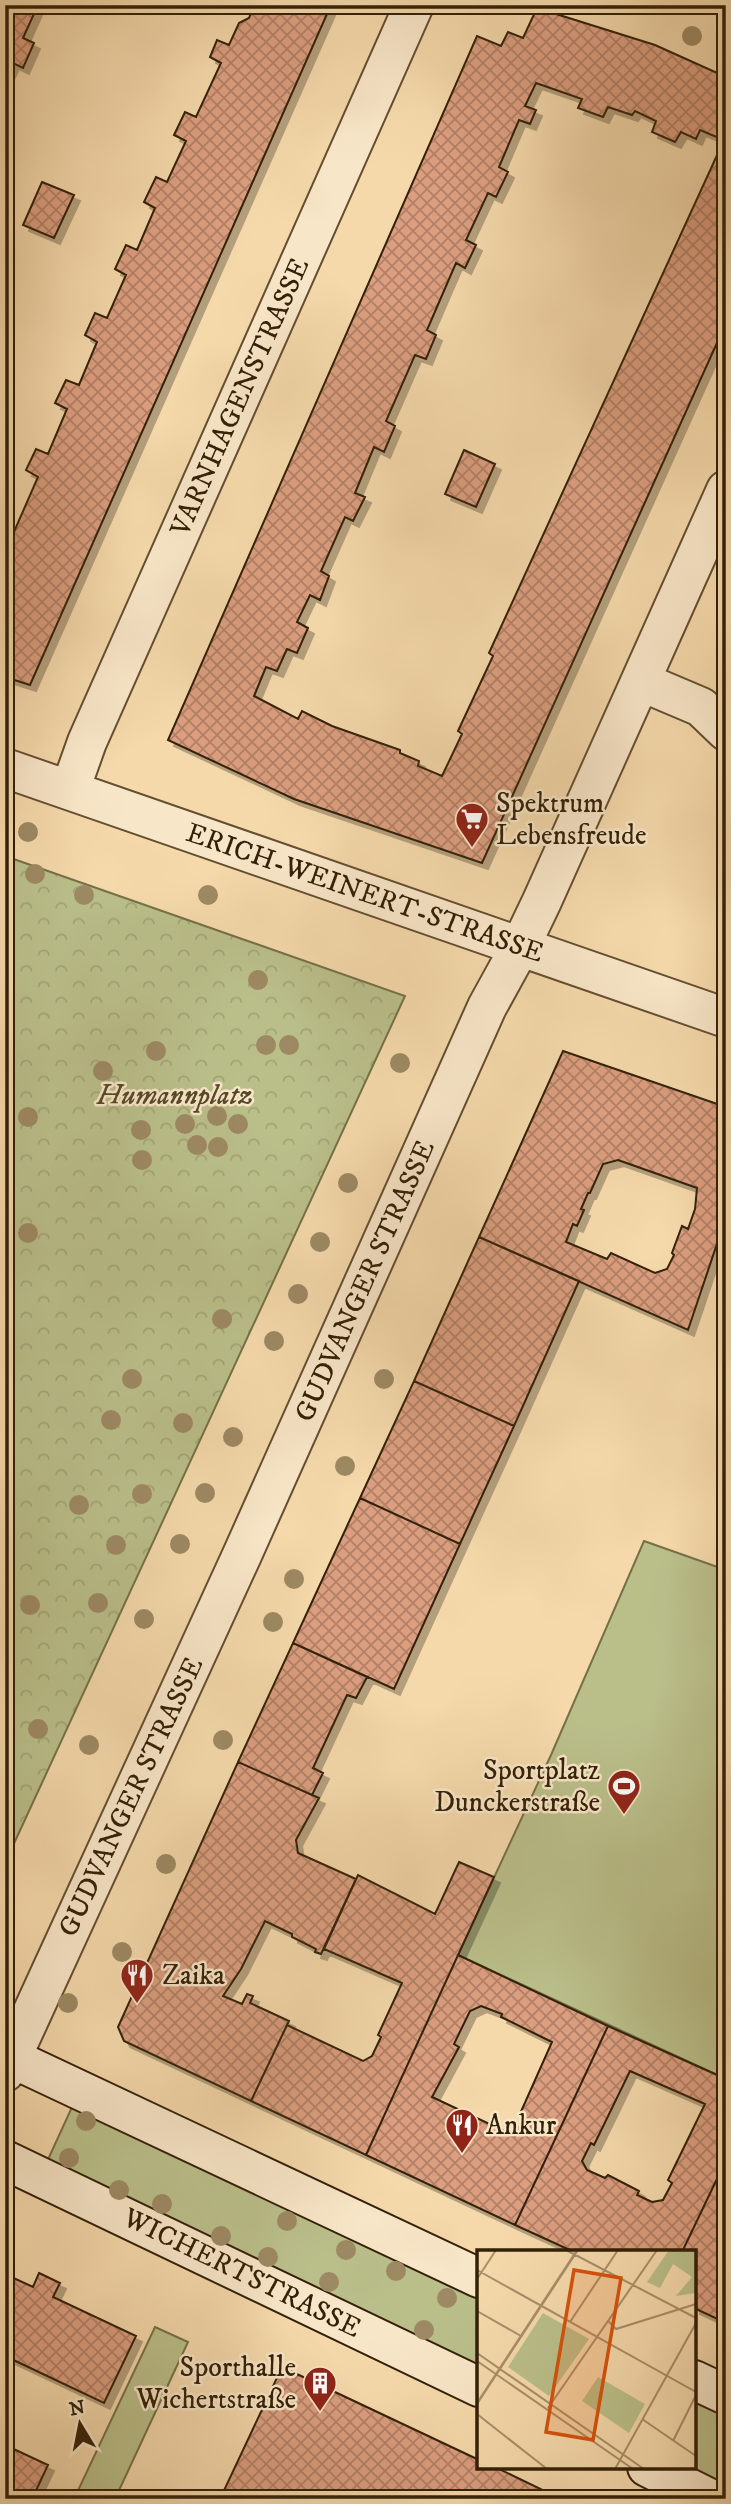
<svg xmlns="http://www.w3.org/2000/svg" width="731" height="2504" font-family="'IM FELL DW Pica',serif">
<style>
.green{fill:#babf8a;stroke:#767048;stroke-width:2}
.forest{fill:url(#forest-crowns);stroke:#767048;stroke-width:2}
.building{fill:url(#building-cross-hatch);stroke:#332007;stroke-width:2;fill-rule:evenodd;filter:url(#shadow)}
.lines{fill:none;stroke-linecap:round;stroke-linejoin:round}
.street-casing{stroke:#644e30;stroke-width:42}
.secondary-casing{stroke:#332007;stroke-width:42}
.street{stroke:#f8e6c8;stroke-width:38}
.secondary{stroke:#f8e6c8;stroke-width:38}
.tree{fill:#9d8963}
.labels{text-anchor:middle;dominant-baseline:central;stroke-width:5;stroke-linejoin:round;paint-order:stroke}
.street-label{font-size:28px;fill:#332007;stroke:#f8e6c8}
.poi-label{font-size:28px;fill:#332007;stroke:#f8e6c8;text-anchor:start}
.park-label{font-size:28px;font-style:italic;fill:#554828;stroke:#f8e6c8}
.inset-road{fill:none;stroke:#a78f69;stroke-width:2}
.view{fill:#d6530c;fill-opacity:0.15;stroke:#d6530c;stroke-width:3.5}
.inset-edge{fill:none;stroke:#332007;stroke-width:3.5}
</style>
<defs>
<pattern id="forest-crowns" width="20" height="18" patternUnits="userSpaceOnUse" patternTransform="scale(1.75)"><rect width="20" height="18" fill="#babf8a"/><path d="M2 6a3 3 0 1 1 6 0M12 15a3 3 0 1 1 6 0" fill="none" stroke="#a0a476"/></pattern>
<pattern id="building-cross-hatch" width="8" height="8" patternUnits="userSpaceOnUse" patternTransform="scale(1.75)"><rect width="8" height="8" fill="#db9e7f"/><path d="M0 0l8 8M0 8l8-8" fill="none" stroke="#b28066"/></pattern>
<filter id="shadow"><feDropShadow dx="6" dy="6" stdDeviation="0" flood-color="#0004"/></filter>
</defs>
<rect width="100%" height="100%" fill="#f5d9ab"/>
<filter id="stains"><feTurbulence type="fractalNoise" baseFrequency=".00286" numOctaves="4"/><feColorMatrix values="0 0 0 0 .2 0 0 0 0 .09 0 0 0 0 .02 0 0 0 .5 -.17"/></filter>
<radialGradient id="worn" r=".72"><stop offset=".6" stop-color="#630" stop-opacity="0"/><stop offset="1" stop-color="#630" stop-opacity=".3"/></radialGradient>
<path class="green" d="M644 1541 726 1570V2079L458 1955 551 1755Z
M72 2107 479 2299V2371L45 2166Z
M155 2327 188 2342 115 2499H74Z
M694 2401 726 2416V2488L681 2467H694Z"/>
<path class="forest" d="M5 856 405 996 5 1863Z"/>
<path class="building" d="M5 5H38L23 38 34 43 23 68 13 63 5 80Z
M254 5H331L30 685 5 677V539L10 541 38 477 26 470 36 449 48 454 67 409 55 403 66 380 79 385 97 342 85 335 95 313 107 318 126 275 115 269 126 245 137 250 155 208 144 202 156 177 167 182 186 141 174 135 185 112 196 117 221 63 210 57 217 40 229 45 239 23 249 18Z
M537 8 655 45 726 77V323L482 863 294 799 168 740 477 36 501 46 508 32 523 38ZM536 83 582 99 578 108 603 117 608 107 632 115 635 111 656 121 652 132 675 142 681 132 696 139 700 130 724 140 489 653 493 656 458 731 462 734 442 776 418 766 419 761 400 753V750L332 726 302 711 298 719 254 696 266 667 277 671 287 649 297 653 308 628 297 622 310 595 320 600 329 576 321 571 345 517 353 521 365 497 355 493 374 447 384 452 395 426 386 421 415 355 426 359 436 335 427 330 456 263 465 268 476 245 466 240 488 193 496 197 508 172 499 167 519 120 530 124 536 110 525 106Z
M42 182 74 195 54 238 23 225Z
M464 450 495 464 476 507 445 494Z
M563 1051 726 1107V1217L688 1330 479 1237ZM618 1160 697 1188 695 1209 688 1229 682 1226 672 1253 674 1255 667 1269 655 1273 611 1253 607 1259 566 1242 573 1224 577 1226 584 1210 581 1209 588 1193H590L603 1164Z
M479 1237 579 1281 514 1426 414 1381Z
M414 1381 514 1426 460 1544 360 1498Z
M360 1498 460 1544 394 1689 293 1643Z
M293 1643 367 1677 356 1698 347 1695 313 1768 323 1773 312 1795 238 1762Z
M238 1762 319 1798 296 1840 298 1853 356 1879 321 1954 315 1952 316 1949 292 1937V1934L265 1921 241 1969 223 1996 242 2004 247 1994 253 1996 250 2003 289 2021 251 2101 124 2041 118 2027Z
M459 1862 494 1877 366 2155 251 2101 287 2025 363 2061 372 2056 381 2037 378 2035 402 1983 324 1949 358 1875 435 1914Z
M458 1955 608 2026 515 2225 366 2155ZM481 2006 502 2014 501 2017 552 2042 519 2116 523 2118 515 2136 432 2097 459 2047 454 2044 470 2011Z
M608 2026 726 2079V2160L682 2252H574L515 2225ZM630 2071 705 2104 668 2180 672 2183 663 2200 652 2202 637 2195 639 2191 608 2175 605 2178 587 2170 582 2161 591 2143 594 2145Z
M726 2160V2323L694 2308V2252H682Z
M39 2273 60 2283 53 2297 136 2336 104 2403 5 2356V2274L33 2287Z
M282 2367 479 2460V2467H495L557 2497 556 2499H220Z
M5 2445 48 2465 32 2499H5Z"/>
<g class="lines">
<defs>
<path id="street" d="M642 682 701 707 726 731
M5 768 726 1018
M70 790 87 742 414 5
M5 2072 242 1555 487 1007 520 947 542 901 726 490"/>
<path id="secondary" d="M5 2055 479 2278
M5 2160 479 2387
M694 2380 726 2395
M647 2467 711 2499"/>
</defs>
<use href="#street" class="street-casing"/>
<use href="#secondary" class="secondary-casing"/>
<use href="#street" class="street"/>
<use href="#secondary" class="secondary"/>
</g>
<g class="tree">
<circle cx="692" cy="36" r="10"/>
<circle cx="28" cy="832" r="10"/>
<circle cx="35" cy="874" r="10"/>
<circle cx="84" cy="895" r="10"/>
<circle cx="208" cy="895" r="10"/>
<circle cx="258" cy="980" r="10"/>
<circle cx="266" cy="1045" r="10"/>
<circle cx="289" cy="1045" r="10"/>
<circle cx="156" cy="1051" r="10"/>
<circle cx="400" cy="1063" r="10"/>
<circle cx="103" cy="1071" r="10"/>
<circle cx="217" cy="1116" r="10"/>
<circle cx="28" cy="1117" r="10"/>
<circle cx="185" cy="1124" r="10"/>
<circle cx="238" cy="1124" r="10"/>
<circle cx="141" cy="1130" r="10"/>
<circle cx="197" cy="1145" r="10"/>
<circle cx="218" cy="1147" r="10"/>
<circle cx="142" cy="1160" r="10"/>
<circle cx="348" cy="1183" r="10"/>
<circle cx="28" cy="1233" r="10"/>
<circle cx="320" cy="1242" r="10"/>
<circle cx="298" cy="1294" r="10"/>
<circle cx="222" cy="1319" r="10"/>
<circle cx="274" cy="1341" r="10"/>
<circle cx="132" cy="1379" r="10"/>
<circle cx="384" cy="1379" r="10"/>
<circle cx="111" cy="1420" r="10"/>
<circle cx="183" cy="1423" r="10"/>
<circle cx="233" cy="1437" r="10"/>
<circle cx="345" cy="1466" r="10"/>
<circle cx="205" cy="1493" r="10"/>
<circle cx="142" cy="1494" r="10"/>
<circle cx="79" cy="1505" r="10"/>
<circle cx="180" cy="1544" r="10"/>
<circle cx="116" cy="1545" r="10"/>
<circle cx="294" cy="1579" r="10"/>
<circle cx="98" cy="1603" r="10"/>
<circle cx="30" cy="1605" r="10"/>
<circle cx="144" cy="1619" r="10"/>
<circle cx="273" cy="1622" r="10"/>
<circle cx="38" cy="1729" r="10"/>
<circle cx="223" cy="1740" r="10"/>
<circle cx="89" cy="1745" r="10"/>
<circle cx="166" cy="1864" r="10"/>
<circle cx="122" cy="1952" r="10"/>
<circle cx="68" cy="2003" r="10"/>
<circle cx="86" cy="2121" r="10"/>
<circle cx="69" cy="2158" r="10"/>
<circle cx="119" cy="2190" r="10"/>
<circle cx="162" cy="2204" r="10"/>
<circle cx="287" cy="2221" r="10"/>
<circle cx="221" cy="2236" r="10"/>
<circle cx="346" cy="2250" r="10"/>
<circle cx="268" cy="2257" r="10"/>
<circle cx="396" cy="2271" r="10"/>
<circle cx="329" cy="2282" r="10"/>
<circle cx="447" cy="2298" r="10"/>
<circle cx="424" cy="2330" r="10"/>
</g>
<defs>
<symbol id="supermarket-pin" viewBox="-11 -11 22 30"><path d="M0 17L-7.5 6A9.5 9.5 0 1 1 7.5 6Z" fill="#8f2418" stroke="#f8e6c8"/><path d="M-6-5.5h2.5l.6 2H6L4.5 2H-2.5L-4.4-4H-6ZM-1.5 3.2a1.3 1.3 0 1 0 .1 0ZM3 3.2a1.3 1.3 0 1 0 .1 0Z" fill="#fff"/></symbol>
<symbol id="stadium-pin" viewBox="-11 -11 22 30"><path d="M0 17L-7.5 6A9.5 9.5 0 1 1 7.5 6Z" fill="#8f2418" stroke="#f8e6c8"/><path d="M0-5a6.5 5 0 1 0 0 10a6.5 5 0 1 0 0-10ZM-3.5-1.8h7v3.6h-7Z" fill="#fff"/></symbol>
<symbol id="restaurant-pin" viewBox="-11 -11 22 30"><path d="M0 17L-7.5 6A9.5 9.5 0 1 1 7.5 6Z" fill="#8f2418" stroke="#f8e6c8"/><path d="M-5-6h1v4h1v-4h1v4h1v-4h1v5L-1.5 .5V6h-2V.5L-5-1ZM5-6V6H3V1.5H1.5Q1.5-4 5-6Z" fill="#fff"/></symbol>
<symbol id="building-pin" viewBox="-11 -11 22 30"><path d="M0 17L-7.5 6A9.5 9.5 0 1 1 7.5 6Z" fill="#8f2418" stroke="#f8e6c8"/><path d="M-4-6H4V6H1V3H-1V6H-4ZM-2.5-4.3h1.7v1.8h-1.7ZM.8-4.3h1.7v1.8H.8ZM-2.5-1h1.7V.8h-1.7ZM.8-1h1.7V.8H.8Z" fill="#fff"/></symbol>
</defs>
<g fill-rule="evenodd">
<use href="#supermarket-pin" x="453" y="800" width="38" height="52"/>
<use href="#stadium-pin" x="605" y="1767" width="38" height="52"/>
<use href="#restaurant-pin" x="118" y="1956" width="38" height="52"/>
<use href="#restaurant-pin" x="443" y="2106" width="38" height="52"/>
<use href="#building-pin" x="301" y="2364" width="38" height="52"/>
</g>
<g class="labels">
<g class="street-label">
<text transform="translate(240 397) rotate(-66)">VARNHAGENSTRASSE</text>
<text transform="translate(365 893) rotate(19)">ERICH-WEINERT-STRASSE</text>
<text transform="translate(365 1281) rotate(-66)">GUDVANGER STRASSE</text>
<text transform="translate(131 1797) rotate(-65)">GUDVANGER STRASSE</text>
<text transform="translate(242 2273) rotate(26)">WICHERTSTRASSE</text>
</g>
<g class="poi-label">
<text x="496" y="803">Spektrum<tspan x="496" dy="32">Lebensfreude</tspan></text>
<text x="600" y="1770" text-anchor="end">Sportplatz<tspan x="600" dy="32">Dunckerstraße</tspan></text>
<text x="162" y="1975">Zaika</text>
<text x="486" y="2125">Ankur</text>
<text x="296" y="2367" text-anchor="end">Sporthalle<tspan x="296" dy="32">Wichertstraße</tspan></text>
</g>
<g class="park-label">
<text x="175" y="1095">Humannplatz</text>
</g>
</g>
<g transform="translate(477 2250)">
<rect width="219" height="219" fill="#f5d9ab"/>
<path d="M192 0H219V43L199 46 215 27 196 14 183 38 170 32ZM121 127 168 154 152 183 105 151Z" fill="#babf8a"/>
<path d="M66 63 112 89 72 146 31 117Z" fill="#babf8a"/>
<path class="inset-road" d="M89 0 219 68M0 20 219 142M0 29 19 0M0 61 44 86M131 71 139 79 219 54M93 72 141 0M0 103 167 219M0 111 156 219M0 153 100 0M0 154 101 0M71 158 180 0M0 164 70 219M165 169 219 206M196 191 219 145M138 219 219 73"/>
<path class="view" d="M97 20 144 28 116 190 69 182Z"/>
<rect width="219" height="219" class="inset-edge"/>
</g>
<rect width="731" height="2504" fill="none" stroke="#f5d9ab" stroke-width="28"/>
<rect x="7" y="7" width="717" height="2490" fill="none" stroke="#332007" stroke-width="3.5"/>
<rect x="14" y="14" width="703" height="2476" fill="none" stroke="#332007" stroke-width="2"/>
<g transform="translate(80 2424) rotate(350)" stroke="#f8e6c8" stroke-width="5" paint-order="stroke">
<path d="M0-5L12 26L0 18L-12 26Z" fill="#332007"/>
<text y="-10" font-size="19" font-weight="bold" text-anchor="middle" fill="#332007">N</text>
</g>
<rect width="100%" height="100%" filter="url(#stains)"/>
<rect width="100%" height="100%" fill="url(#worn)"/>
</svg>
